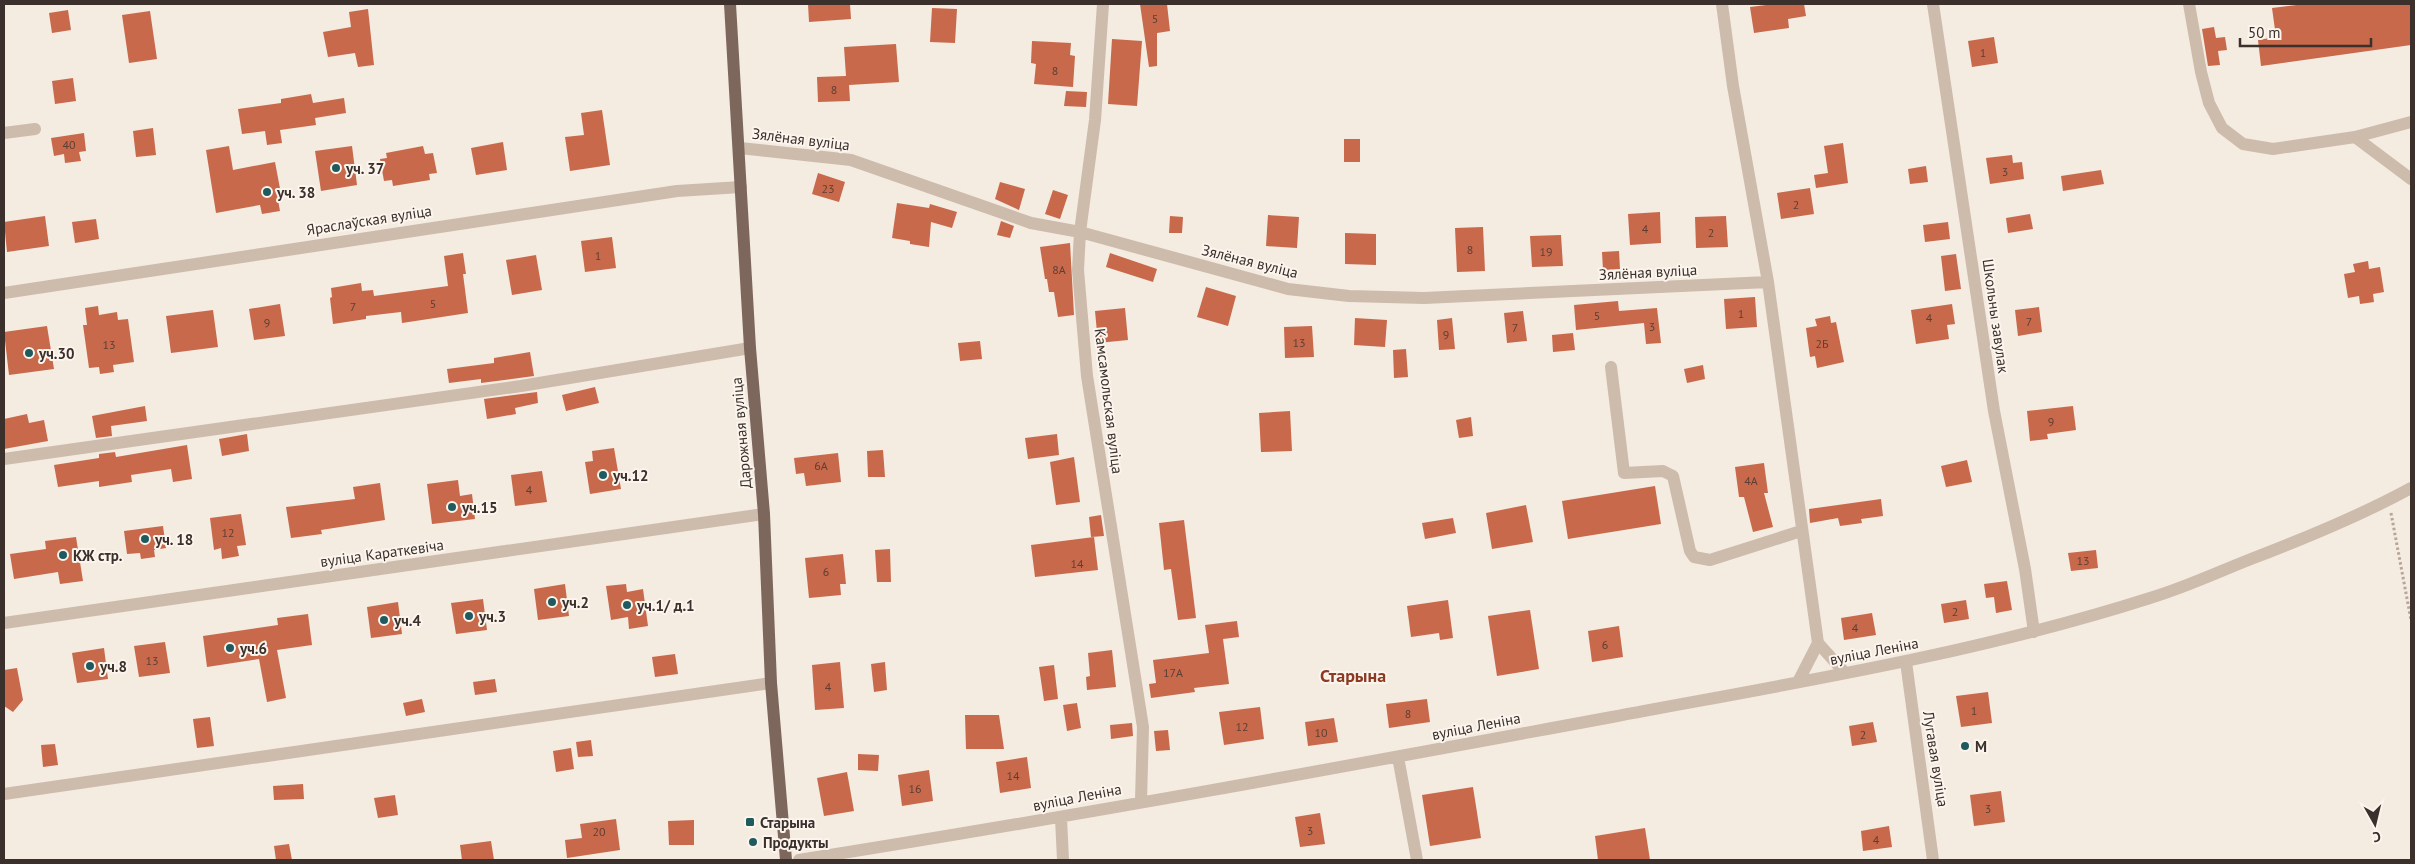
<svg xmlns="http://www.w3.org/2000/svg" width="2415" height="864" font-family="'PT Sans',sans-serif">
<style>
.building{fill:#c8694b}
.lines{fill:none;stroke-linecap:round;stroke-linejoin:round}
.path{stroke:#b9a596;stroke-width:3;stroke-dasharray:2.5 2.5;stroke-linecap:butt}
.minor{stroke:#cdbbac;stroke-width:12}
.major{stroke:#7d675c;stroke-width:12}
.poi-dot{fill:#1f5a5e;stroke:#fbf5ee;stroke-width:2}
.labels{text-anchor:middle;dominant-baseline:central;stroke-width:4;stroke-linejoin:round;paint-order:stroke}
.number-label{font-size:12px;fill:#5e3e33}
.street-label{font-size:15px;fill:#3b302b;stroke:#fbf5ee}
.poi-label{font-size:15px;font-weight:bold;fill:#3b302b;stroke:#fbf5ee;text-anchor:start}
.quarter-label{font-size:18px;font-weight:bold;fill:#8c3b22;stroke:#fbf5ee}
</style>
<rect width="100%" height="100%" fill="#f4ebe1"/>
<path class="building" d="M808 4H850L851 19 809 22Z
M1140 4H1167L1170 31 1157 33V66L1149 67Z
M1774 4H1804L1806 16 1788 19 1789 28 1754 33 1750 7Z
M2305 4H2411V45L2261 66 2258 40 2276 37 2272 8Z
M932 8 957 9 955 43 930 42Z
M368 9 374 65 358 67 355 53 328 57 323 32 351 27 349 12Z
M68 10 71 30 52 33 49 13Z
M150 11 157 59 129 63 122 15Z
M2214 27 2216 38 2225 37 2227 50 2218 51 2220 65 2208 66 2202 29Z
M1994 37 1998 63 1972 67 1968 41Z
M1112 39 1142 41 1137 106 1108 104Z
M1032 41 1071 43 1070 55 1075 56 1073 87 1034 84 1036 64 1031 63Z
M896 44 899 82 849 85 850 101 818 102 817 77 846 76 844 47Z
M73 78 76 101 55 104 52 81Z
M1066 91 1087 92 1086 107 1064 106Z
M311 94 313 103 344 98 346 113 315 118 316 125 280 130 282 143 267 145 265 131 242 134 238 109 281 103V99Z
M602 110 610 165 570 171 565 137 584 135 581 113Z
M153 128 156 155 136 157 133 131Z
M84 133 86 151 79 152 81 161 65 163 64 154 54 156 51 138Z
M1344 139H1360V162H1344Z
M503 142 507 170 476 175 471 148Z
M1843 143 1848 183 1816 188 1814 175 1828 173 1824 146Z
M229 146 233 170 275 162 282 199 278 200 280 211 262 214 260 205 216 213 206 150Z
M352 146 357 185 321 191 315 151Z
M423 146 425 154 433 153 437 173 429 174 430 180 393 186 392 180 384 181 380 159 387 158 386 153Z
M2012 155 2013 163 2022 162 2024 179 1990 184 1986 158Z
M1926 166 1928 182 1910 184 1908 169Z
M2101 170 2104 184 2063 191 2061 176Z
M818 173 845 182 839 202 812 194Z
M1000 182 1025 189 1019 210 995 199Z
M1810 188 1814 214 1781 219 1777 193Z
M1053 190 1068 195 1060 219 1045 214Z
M897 203 929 208 930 204 957 212 952 228 931 222 929 247 910 244V241L892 238Z
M1660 212 1661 243 1630 245 1628 214Z
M2030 214 2033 229 2008 233 2006 218Z
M1268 215 1299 217 1297 248 1266 246Z
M45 216 49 246 7 252 4 222Z
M1170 216 1183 217 1182 233H1169Z
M1726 216 1728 247 1696 248 1695 217Z
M96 219 99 239 75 243 72 222Z
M1001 221 1014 226 1010 238 997 235Z
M1948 222 1950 239 1925 242 1923 225Z
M1483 227 1485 271 1457 272 1455 228Z
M1345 233 1376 234V265L1345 264Z
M1561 235 1563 266 1532 267 1530 236Z
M612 237 616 268 585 272 581 241Z
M1070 243 1074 315 1058 317 1054 292H1049L1047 279H1045L1040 247Z
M1619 251 1620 269 1603 270 1602 252Z
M463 253 466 274H463L468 313 402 323 401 312 366 316V319L333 324 330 298 332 297 331 288 361 283 362 291 373 290 374 296 448 286 444 256Z
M1110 253 1157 269 1153 282 1106 267Z
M1956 254 1961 289 1945 291 1941 256Z
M536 255 542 290 512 295 506 260Z
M2368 261 2369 269 2380 267 2384 292 2373 294 2374 302 2360 304 2359 296 2348 298 2344 274 2355 272 2353 264Z
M1206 287 1236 296 1228 326 1197 317Z
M1755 297 1757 327 1726 329 1724 299Z
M1618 301 1619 311 1657 308 1661 343 1646 344 1644 323 1576 330 1574 305Z
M280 304 285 336 254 340 249 309Z
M1952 304 1955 324 1947 325 1949 339 1916 344 1911 310Z
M98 306 99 315 117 312 118 320 128 319 134 362 113 365 114 372 100 374 99 367 89 368 83 325H87L85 308Z
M2039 307 2042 332 2018 336 2015 310Z
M1125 308 1128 340 1098 343 1095 311Z
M213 310 218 347 171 353 166 316Z
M1523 311 1527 341 1507 343 1504 313Z
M1830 316 1831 323 1836 322 1844 362 1817 368 1815 356 1810 357 1806 328 1817 326 1815 319Z
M1355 318 1387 320 1385 347 1354 345Z
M1452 318 1455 349 1439 350 1437 320Z
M47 326 54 369 9 375 4 332Z
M1312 326 1314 357 1285 358 1284 327Z
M1573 333 1575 350 1553 352 1552 335Z
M980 341 982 359 960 361 958 343Z
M1406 349 1408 377 1394 378 1393 350Z
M530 352 534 376 481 383V379L449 383 447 369 494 363V358Z
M1703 365 1705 379 1687 383 1684 369Z
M595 387 599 403 566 411 562 395Z
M537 392 538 403 515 408 516 414 487 419 484 399Z
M145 406 147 421 111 426 112 436 96 438 92 416Z
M2073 406 2076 430 2047 434 2048 439 2030 441 2027 411Z
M1290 411 1292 451 1261 452 1259 413Z
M27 414 29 423 44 420 48 441 4 449V419Z
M1471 417 1473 436 1459 438 1456 420Z
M247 434 249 451 222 456 219 439Z
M1057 434 1059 455 1028 459 1025 438Z
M187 445 192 479 173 482 171 469 131 475 132 482 99 487V481L58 487 54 465 99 458V454L115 452 116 457Z
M614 448 621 489 590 494 585 462 593 461 592 451Z
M883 450 885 477H868L867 451Z
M838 453 841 482 806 486 804 473 796 474 794 458Z
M1074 457 1080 502 1056 505 1050 462Z
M1967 460 1972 482 1946 487 1941 466Z
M1764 463 1768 493H1764L1773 527 1753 532 1744 497H1739L1735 467Z
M542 471 547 502 515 506 511 475Z
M458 480 460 496 472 494 475 519 432 524 427 484Z
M380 483 385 520 321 530 322 534 291 538 286 507 355 499 353 487Z
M1655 486 1661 524 1568 539 1562 501Z
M1881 499 1883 516 1861 519 1862 523 1840 526 1838 518 1810 523 1809 509Z
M1526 505 1533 542 1492 549 1486 513Z
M241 514 246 545 237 546 239 556 222 559 221 548 214 550 210 518Z
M1101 515 1104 536 1091 537 1089 517Z
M1453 518 1456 533 1425 539 1422 523Z
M1184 520 1196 618 1178 620 1171 569 1164 570 1159 523Z
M163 526 166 548 154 550 155 557 141 559 140 553 127 554 124 531Z
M76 537 83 581 60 584 58 572 14 579 10 554 46 549 45 541Z
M1094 537 1098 570 1035 577 1031 545Z
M890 549 891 582H877L875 550Z
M2096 550 2098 568 2071 571 2068 553Z
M843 554 846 584H840L841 595 809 598 805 558Z
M2007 581 2012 610 1996 613 1994 597 1986 598 1984 584Z
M565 584 569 616 538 620 534 589Z
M626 584 627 592 643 589 648 626 629 629 628 617 611 620 606 586Z
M483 599 487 630 456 634 451 603Z
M1448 600 1453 638 1440 640 1439 633 1411 637 1407 606Z
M1966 600 1969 619 1944 623 1941 604Z
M398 602 402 634 371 638 367 607Z
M1530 610 1539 669 1497 676 1488 616Z
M1872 613 1876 635 1844 640 1841 618Z
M308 614 312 645 277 650 286 698 267 702 259 659 207 667 203 636 278 625 277 618Z
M1237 621 1239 637 1223 639 1229 684 1194 688 1195 692 1151 698 1149 684 1156 683 1153 660 1209 653 1205 625Z
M1619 626 1623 657 1592 662 1588 631Z
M165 642 170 673 139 677 134 646Z
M104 648 108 679 77 683 72 653Z
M1112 650 1116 687 1087 690 1086 677 1090 676 1088 653Z
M675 654 678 674 655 677 652 657Z
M840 662 844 708 815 710 812 665Z
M885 662 887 690 874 692 871 664Z
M1054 665 1058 699 1044 701 1039 667Z
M17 668 23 700 13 712 4 706V670Z
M495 679 497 692 475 695 473 682Z
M1988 692 1992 723 1961 727 1956 696Z
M422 699 425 712 406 716 403 703Z
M1427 699 1430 722 1389 728 1386 704Z
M1077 703 1081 728 1067 731 1063 705Z
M1260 707 1264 739 1224 745 1219 712Z
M965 715H999L1004 749H966Z
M210 717 214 746 197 748 193 719Z
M1334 718 1338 742 1308 746 1305 722Z
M1873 722 1877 742 1852 746 1849 726Z
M1132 723 1133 736 1111 739 1110 725Z
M1168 730 1170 750 1156 751 1154 731Z
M591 740 593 756 578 757 576 742Z
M55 744 58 765 43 767 41 745Z
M571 748 574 769 556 772 553 751Z
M858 754 879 755 878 771 858 770Z
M1027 757 1031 788 1000 793 996 762Z
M929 770 933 801 902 806 898 775Z
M847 772 854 811 824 816 817 778Z
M303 784 304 799 274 800 273 786Z
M1473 787 1481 838 1430 846 1422 795Z
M2001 791 2005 822 1974 826 1970 795Z
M395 795 398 815 378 818 374 798Z
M1320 813 1325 844 1300 847 1295 817Z
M616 819 620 850 567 858 565 840 582 838 580 824Z
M694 820V845H669L668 821Z
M1889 826 1892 847 1863 851 1861 831Z
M1645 828 1650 860H1598L1595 836Z
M491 841 494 860H462L460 845Z
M289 844 292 860H276L274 846Z"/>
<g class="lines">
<path class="path" d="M2391 513 2411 620"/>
<path class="minor" d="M1103 4 1095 120 1080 232 1078 270 1087 376 1143 727 1141 801
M1722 4 1733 86 1768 282 1818 643 1798 682
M1933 4 1994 411 2025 569 2034 632
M2189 4 2201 72 2209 103 2222 128 2243 144 2273 149 2355 137 2411 122
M4 133 35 129
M2355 137 2411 179
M740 148 851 160 1031 223 1080 232 1288 289 1349 296 1424 298 1768 282
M4 293 677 191 741 187
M1611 367 1624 473 1663 471 1673 476 1690 551 1694 557 1710 560 1801 531
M4 459 521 386 750 348
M4 623 764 514
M1818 643 1845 673
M1906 662 1933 860
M1398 757 1417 860
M4 794 771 683
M1061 818 1063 860
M799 860C1071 817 1342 767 1612 717 1793 683 1975 654 2150 598 2184 588 2218 572 2251 559 2306 538 2360 516 2411 488"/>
<path class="major" d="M730 4 750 348 764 514 771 683 786 860"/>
</g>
<g class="poi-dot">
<circle cx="336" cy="168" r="5"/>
<circle cx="267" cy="192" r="5"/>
<circle cx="29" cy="353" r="5"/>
<circle cx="603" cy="475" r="5"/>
<circle cx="452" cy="507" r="5"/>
<circle cx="145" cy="539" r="5"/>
<circle cx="63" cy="555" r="5"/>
<circle cx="552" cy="602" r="5"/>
<circle cx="627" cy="605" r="5"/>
<circle cx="469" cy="616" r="5"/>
<circle cx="384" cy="620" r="5"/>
<circle cx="230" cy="648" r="5"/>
<circle cx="90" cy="666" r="5"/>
<circle cx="1965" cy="746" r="5"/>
<rect x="745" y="817" width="10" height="10" rx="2.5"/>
<circle cx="753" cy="842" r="5"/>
</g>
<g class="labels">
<g class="number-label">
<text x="1155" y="18">5</text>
<text x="1983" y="52">1</text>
<text x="1055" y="70">8</text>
<text x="834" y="89">8</text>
<text x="69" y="144">40</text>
<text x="2005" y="171">3</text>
<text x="828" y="188">23</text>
<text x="1796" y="204">2</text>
<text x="1645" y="228">4</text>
<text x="1711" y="232">2</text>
<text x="1470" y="249">8</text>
<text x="1546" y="251">19</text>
<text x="598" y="255">1</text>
<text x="1059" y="269">8А</text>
<text x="433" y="303">5</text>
<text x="353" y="306">7</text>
<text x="1741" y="313">1</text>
<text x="1597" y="315">5</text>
<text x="1929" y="317">4</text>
<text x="2029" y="321">7</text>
<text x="267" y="322">9</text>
<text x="1652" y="326">3</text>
<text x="1515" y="327">7</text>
<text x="1446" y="334">9</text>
<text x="1299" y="342">13</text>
<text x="1822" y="343">2Б</text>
<text x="109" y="344">13</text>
<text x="2051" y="421">9</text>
<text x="821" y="465">6А</text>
<text x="1751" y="480">4А</text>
<text x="529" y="489">4</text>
<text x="228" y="532">12</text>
<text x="2083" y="560">13</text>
<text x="1077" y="563">14</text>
<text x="826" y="571">6</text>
<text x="1955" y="611">2</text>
<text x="1855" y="627">4</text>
<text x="1605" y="644">6</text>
<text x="152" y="660">13</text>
<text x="1173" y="672">17А</text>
<text x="828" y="686">4</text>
<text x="1974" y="710">1</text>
<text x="1408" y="713">8</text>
<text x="1242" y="726">12</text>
<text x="1321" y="732">10</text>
<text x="1863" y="734">2</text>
<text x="1013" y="775">14</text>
<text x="915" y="788">16</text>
<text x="1988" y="808">3</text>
<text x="1310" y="830">3</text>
<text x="599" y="831">20</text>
<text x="1876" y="839">4</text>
</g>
<g class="street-label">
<text transform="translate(801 139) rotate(7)">Зялёная вуліца</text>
<text transform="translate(369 220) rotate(-9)">Яраслаўская вуліца</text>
<text transform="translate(1250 261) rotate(14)">Зялёная вуліца</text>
<text transform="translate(1648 272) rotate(-3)">Зялёная вуліца</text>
<text transform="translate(1996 316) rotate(82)">Школьны завулак</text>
<text transform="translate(1109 401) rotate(83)">Камсамольская вуліца</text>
<text transform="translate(741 433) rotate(-95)">Дарожная вуліца</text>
<text transform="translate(382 553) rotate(-8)">вуліца Караткевіча</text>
<text transform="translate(1874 651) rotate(-11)">вуліца Леніна</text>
<text transform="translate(1476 726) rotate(-11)">вуліца Леніна</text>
<text transform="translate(1936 759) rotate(81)">Лугавая вуліца</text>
<text transform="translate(1077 797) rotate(-11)">вуліца Леніна</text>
</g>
<g class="poi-label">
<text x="346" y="168">уч. 37</text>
<text x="277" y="192">уч. 38</text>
<text x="39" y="353">уч.30</text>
<text x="613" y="475">уч.12</text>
<text x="462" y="507">уч.15</text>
<text x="155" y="539">уч. 18</text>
<text x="73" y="555">КЖ стр.</text>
<text x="562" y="602">уч.2</text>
<text x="637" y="605">уч.1/ д.1</text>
<text x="479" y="616">уч.3</text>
<text x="394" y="620">уч.4</text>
<text x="240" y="648">уч.6</text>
<text x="100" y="666">уч.8</text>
<text x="1975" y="746">M</text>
<text x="760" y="822">Старына</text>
<text x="763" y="842">Продукты</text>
</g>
<g class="quarter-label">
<text x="1353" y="675">Старына</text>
</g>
</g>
<rect width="2415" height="864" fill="none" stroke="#3b302b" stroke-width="10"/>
<g transform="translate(2375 824) rotate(172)" stroke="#fbf5ee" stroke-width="4" paint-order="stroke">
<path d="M0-4L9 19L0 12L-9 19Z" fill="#3b302b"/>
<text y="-8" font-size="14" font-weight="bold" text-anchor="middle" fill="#3b302b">С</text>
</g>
<path d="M2240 38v8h131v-8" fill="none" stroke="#3b302b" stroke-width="2.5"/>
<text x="2248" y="38" font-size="15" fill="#3b302b" stroke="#fbf5ee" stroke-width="4" paint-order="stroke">50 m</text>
</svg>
